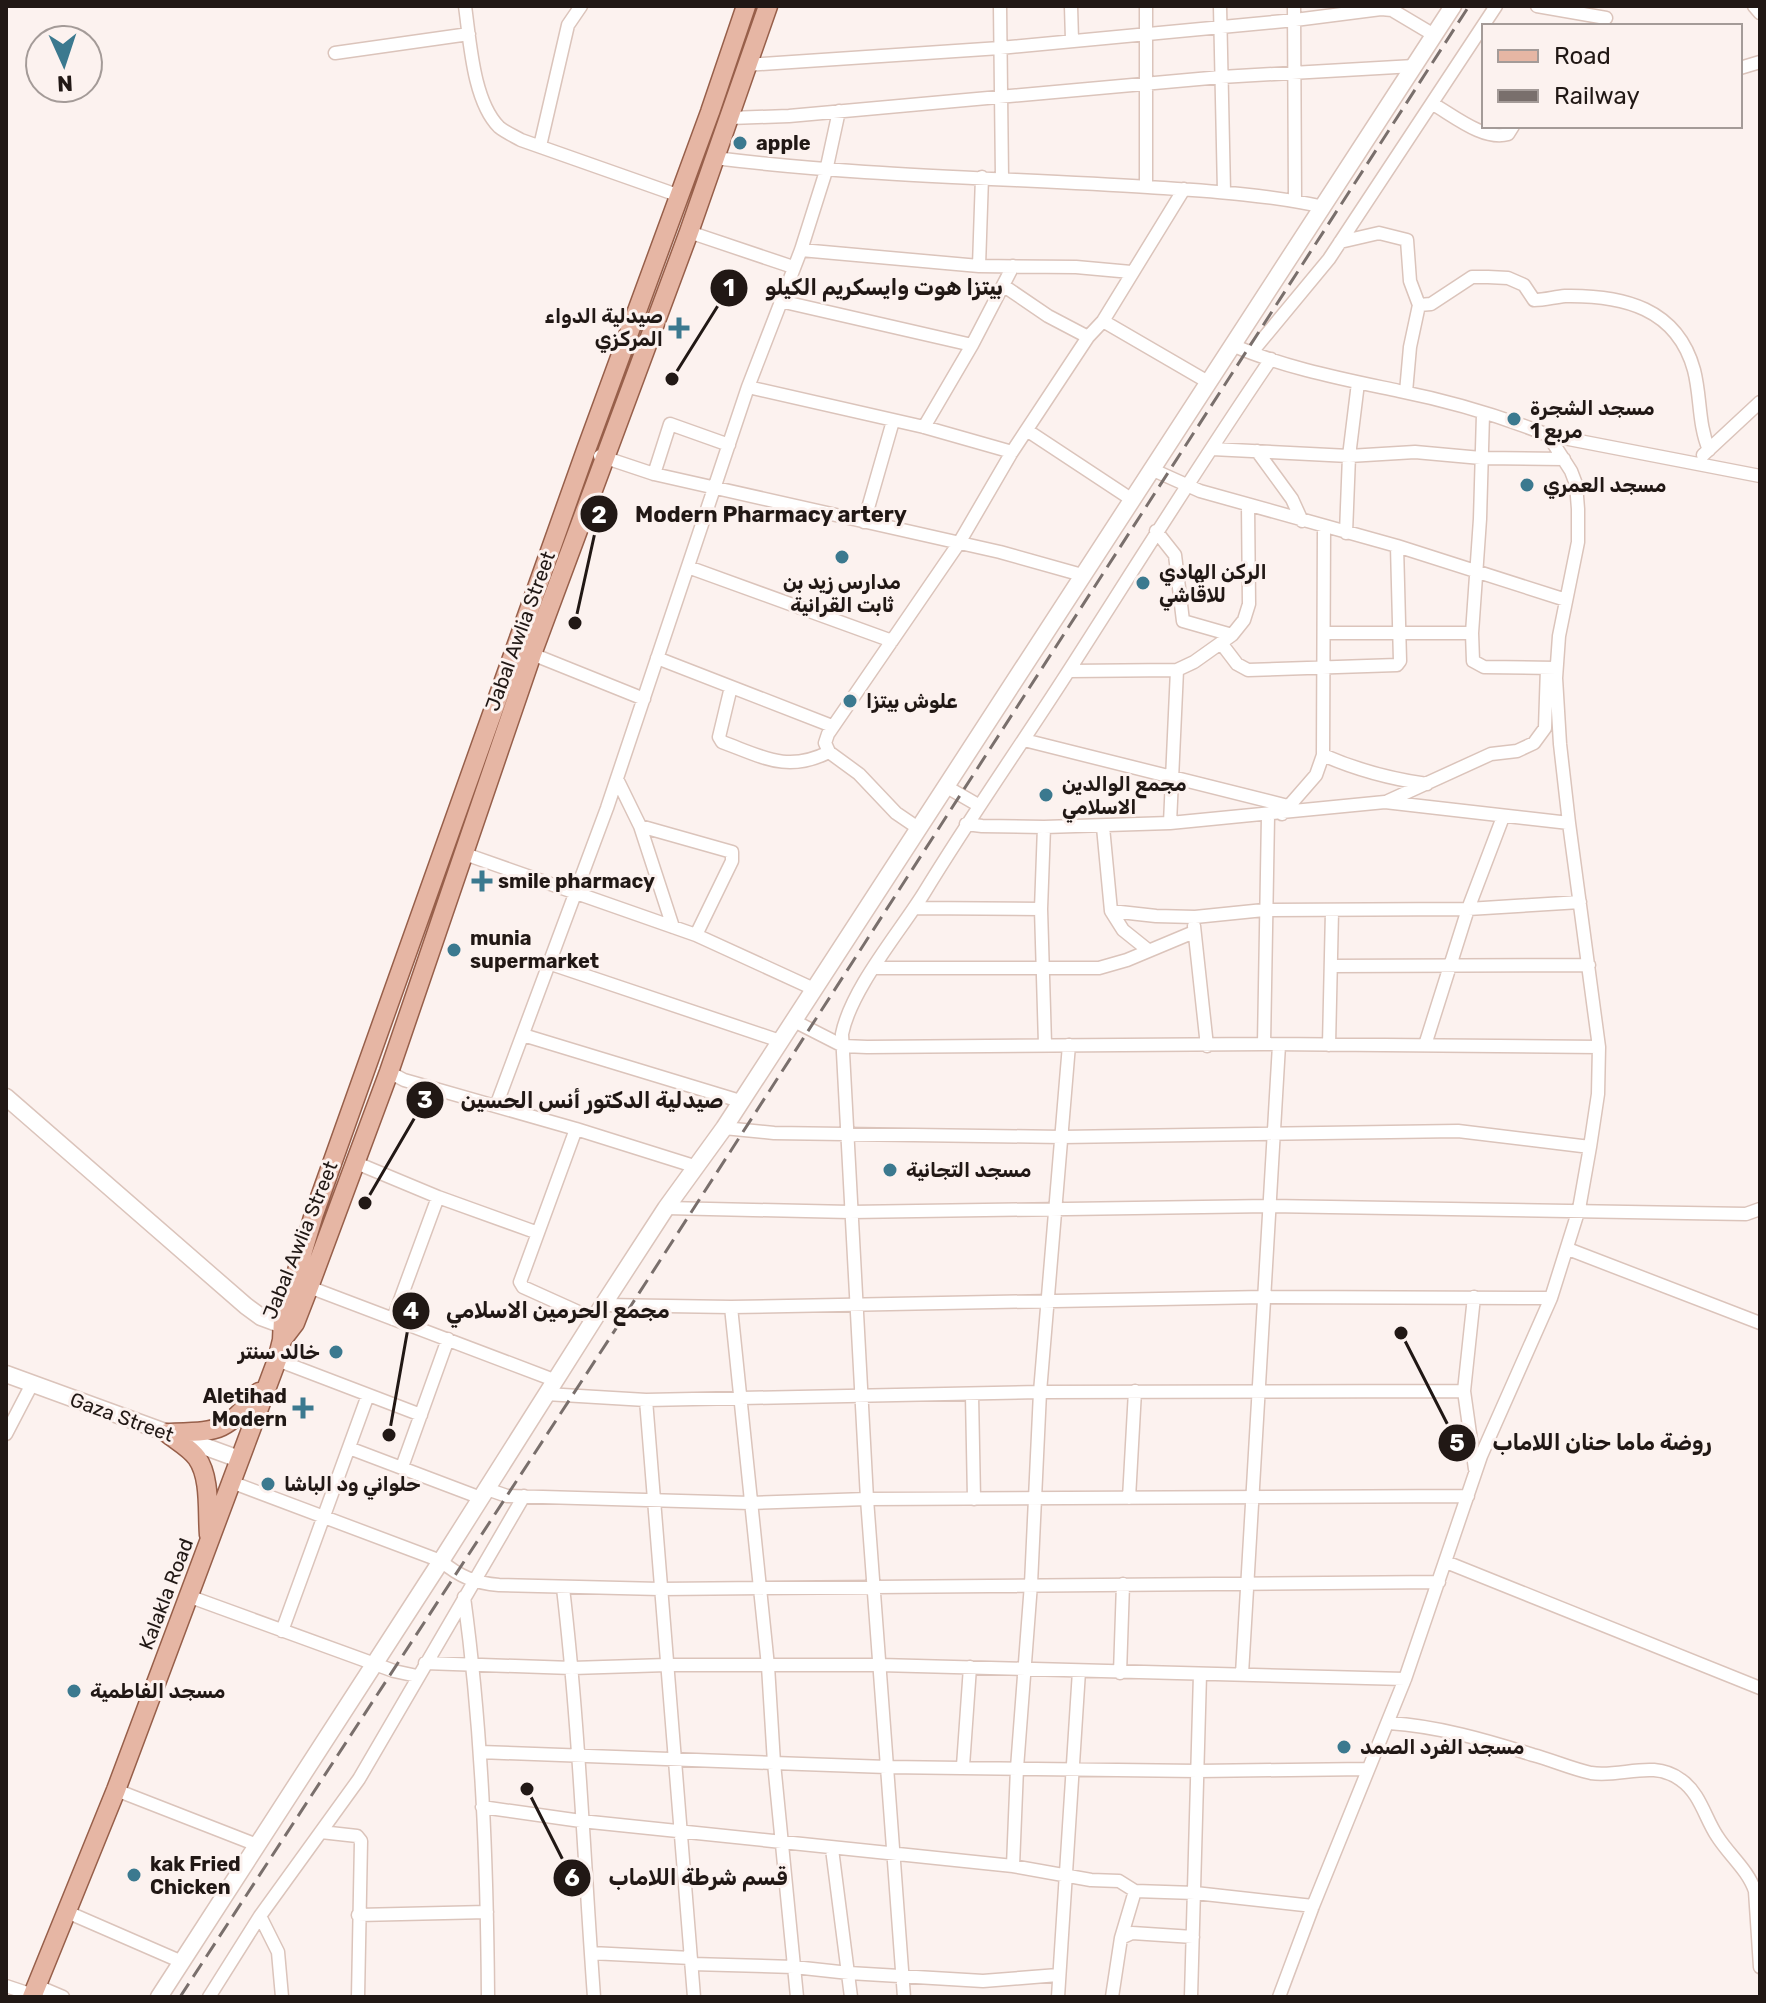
<svg xmlns="http://www.w3.org/2000/svg" width="1766" height="2003" font-family="Rubik,'Noto Sans Arabic',sans-serif">
<style>
.lines{fill:none;stroke-linecap:round;stroke-linejoin:round}
.street-casing{stroke:#dbc4bb;stroke-width:15}
.secondary-casing{stroke:#dbc4bb;stroke-width:19}
.primary-casing{stroke:#975f4a;stroke-width:21}
.street{stroke:#fff;stroke-width:12}
.secondary{stroke:#fff;stroke-width:16}
.primary{stroke:#e6b6a4;stroke-width:18}
.rail{stroke:#796f6c;stroke-width:3;stroke-dasharray:16 8;stroke-linecap:butt}
.poi-dot{fill:#3b798f;stroke:#fcf2ef;stroke-width:3}
.labels{text-anchor:middle;dominant-baseline:central;stroke-width:6;stroke-linejoin:round;paint-order:stroke}
.poi-label{font-size:20px;font-weight:bold;fill:#211815;stroke:#fcf2ef;text-anchor:start}
.street-label{font-size:20px;fill:#211815;stroke:#fcf2ef}
.leader{fill:none;stroke:#211815;stroke-width:3}
.callout-dot{fill:#211815;stroke:#fcf2ef;stroke-width:3}
.mark-label{font-size:24px;text-anchor:middle;font-weight:bold;fill:#fff}
.callout-label{font-size:22px;text-anchor:middle;font-weight:bold;fill:#211815;stroke:#fcf2ef;stroke-width:6;stroke-linejoin:round;paint-order:stroke}
</style>
<rect width="100%" height="100%" fill="#fcf2ef"/>
<g class="lines">
<defs>
<path id="street" d="M465 6C470 41 473 101 499 127 505 132 514 136 521 140L680 196
M1000 6 1002 178
M1071 6 1072 40
M1146 6V187
M1220 6 1224 192
M1294 6 1295 200
M1537 6 1606 18
M1754 6 1760 13
M335 53 469 34
M746 65 1000 48 1295 20 1381 9 1392 10 1434 35
M1740 68 1760 62
M1433 104C1454 116 1484 141 1508 134L1513 126
M730 118 789 116 1221 77 1414 66
M540 146 568 25 581 6
M715 158C858 176 1004 178 1148 187 1207 191 1266 194 1324 207
M689 232 793 267
M1340 242 1379 233 1407 240 1410 281 1419 305 1431 304 1472 277H1488L1508 278 1524 285 1534 300C1545 300 1554 297 1565 296 1623 295 1677 308 1694 370 1701 397 1698 424 1709 450
M801 250 979 266 1076 267 1131 272
M979 266 982 177
M1004 286 1048 316 1088 337
M780 301 972 345
M1103 321 1208 382
M1232 345C1285 368 1343 379 1399 391 1449 401 1500 416 1548 435L1760 476
M1252 352 1329 259 1496 6
M748 387 924 427 1012 452
M1406 392 1410 347 1419 305
M1483 414 1480 519 1472 633 1473 661 1484 667 1556 668
M924 427 972 345 1013 266
M1028 431 1131 499
M1212 449 1349 456 1415 452 1481 458 1564 459
M1257 451 1292 499 1302 521
M1703 455 1760 402
M600 456 654 474 1000 552 1082 575
M1151 469 1200 491 1397 546 1566 600
M654 474 670 424 729 445
M864 522 893 421
M1156 531 1175 555 1183 621 1232 635
M1346 533 1349 456 1358 383
M688 567 892 641
M1324 633H1472
M1221 643 1237 664 1248 670 1397 665 1400 661 1397 546
M532 654 644 699
M657 658 832 726
M1069 671 1177 670 1194 662 1232 635 1244 620 1249 604 1248 505
M731 687 719 737 722 742C763 757 787 773 829 752
M1024 740 1288 806
M1323 755C1357 770 1391 779 1427 784
M617 779 640 826 673 927
M945 786 978 805
M1388 801 1491 754 1517 751 1534 743 1545 728 1547 668
M1282 814 1316 775 1323 755 1324 527
M1170 823 1177 670
M966 824 982 826 1044 827 1170 823 1385 802 1569 823
M640 826 732 852V861L696 935
M1044 827 1041 909 1045 1044
M1103 827 1111 911 1123 930 1148 950
M918 828 896 813 859 774 829 752 825 743 828 734 959 543 1012 452 1088 337 1103 321 1184 189
M465 854 696 935 814 989
M914 908 1041 909
M1111 911 1156 916 1195 917 1264 910 1468 909 1580 902
M1194 926 1207 1046
M551 964 780 1041
M1331 966 1589 965
M874 968H1099L1127 960 1194 932
M794 1021 843 1046 867 1047 1264 1044 1599 1047
M523 1035 740 1101
M1264 1044 1268 816
M1329 1045 1332 911
M1425 1045 1468 909 1503 817
M389 1072 404 1080 576 1129 697 1167
M496 1106 607 808 748 387 801 250 826 171 839 111
M724 1128 774 1133 1062 1137 1458 1131 1590 1147
M576 1129 520 1282 523 1287 594 1319
M354 1162 438 1197 538 1233
M666 1208 850 1212 1270 1206 1746 1214 1760 1209
M1568 1249 1760 1323
M309 1287 554 1380
M1474 1297 1464 1391 1475 1469
M603 1305 731 1307 1264 1297 1551 1298
M393 1319 438 1197
M277 1360 421 1415
M546 1394 646 1400 1040 1392 1464 1391
M972 1395 974 1499
M646 1400 694 1997
M6 1434 32 1384
M349 1448 481 1498
M402 1467 448 1339
M231 1482 441 1561C460 1577 475 1583 499 1585L660 1589 1439 1582
M487 1489 507 1496 750 1503 867 1499 1468 1496
M1129 1498 1135 1391
M1446 1562 1760 1688
M563 1588C579 1724 584 1861 594 1997
M188 1596 394 1671 417 1676
M464 1597C482 1729 487 1863 488 1997
M282 1631 368 1395
M425 1663 572 1668 667 1665H880L1405 1679
M1120 1673 1123 1584
M1242 1674 1279 1045
M1389 1723C1437 1726 1486 1740 1533 1755 1552 1760 1572 1769 1591 1773 1622 1778 1653 1759 1681 1780 1700 1793 1705 1818 1717 1836 1729 1855 1748 1870 1755 1891L1760 1967
M480 1752 774 1763 768 1666 731 1307
M963 1766 970 1667
M116 1790 257 1845
M482 1807 581 1821 1013 1866 1091 1880 1119 1881 1135 1891 1195 1893 1313 1906
M321 1832 357 1836 361 1841 358 1997
M832 1849 851 1997
M1013 1866 1017 1768 1031 1584 1040 1392 1069 1045
M67 1912 182 1962
M358 1915 487 1912
M260 1916 278 1952 282 1997
M1121 1938 1132 1933 1193 1937
M591 1953 691 1958
M692 1964 794 1967 849 1973 983 1981 1058 1975
M6 1986 33 1995
M37 1986 63 1997
M209 1997 260 1916 359 1779 524 1496
M797 1997 774 1763 887 1767 867 1499 842 1034C851 989 899 933 924 893 969 819 1019 748 1066 675 1134 569 1200 463 1271 359
M904 1997 887 1767 1198 1771 1367 1769
M1058 1997 1079 1671
M1112 1997 1121 1938 1135 1891
M1191 1997 1200 1674
M1279 1997 1313 1906 1405 1679 1481 1456 1551 1298 1579 1209 1590 1147 1598 1094 1599 1047 1569 823 1560 744 1556 678 1559 636 1578 542V509L1576 484 1571 471 1548 435"/>
<path id="secondary" d="M6 1097 246 1306 261 1317 291 1328
M6 1374 239 1459
M159 1997 441 1561 603 1305 666 1208 724 1128 1453 6"/>
<path id="primary" d="M282 1340 295 1323 309 1287 389 1072 532 654 689 232 768 6
M167 1433C177 1441 190 1448 197 1458 211 1478 207 1512 209 1535
M167 1433C222 1431 223 1433 259 1392
M32 1997 116 1790 277 1360 282 1340 283 1318 314 1214 586 450 710 112 746 6"/>
</defs>
<use href="#street" class="street-casing"/>
<use href="#secondary" class="secondary-casing"/>
<use href="#primary" class="primary-casing"/>
<use href="#street" class="street"/>
<use href="#secondary" class="secondary"/>
<use href="#primary" class="primary"/>
<path class="rail" d="M180 1997 632 1304 1469 6"/>
</g>
<g class="poi-dot">
<circle cx="740" cy="143" r="8"/>
<path d="M675 316h8v8h8v8h-8v8h-8v-8h-8v-8h8z"/>
<circle cx="1514" cy="419" r="8"/>
<circle cx="1527" cy="485" r="8"/>
<circle cx="842" cy="557" r="8"/>
<circle cx="1143" cy="583" r="8"/>
<circle cx="850" cy="701" r="8"/>
<circle cx="1046" cy="795" r="8"/>
<path d="M478 869h8v8h8v8h-8v8h-8v-8h-8v-8h8z"/>
<circle cx="454" cy="950" r="8"/>
<circle cx="890" cy="1170" r="8"/>
<circle cx="336" cy="1352" r="8"/>
<path d="M299 1396h8v8h8v8h-8v8h-8v-8h-8v-8h8z"/>
<circle cx="268" cy="1484" r="8"/>
<circle cx="74" cy="1691" r="8"/>
<circle cx="1344" cy="1747" r="8"/>
<circle cx="134" cy="1875" r="8"/>
</g>
<g class="labels">
<g class="poi-label">
<text x="756" y="143">apple</text>
<text x="663" y="316" text-anchor="end">صيدلية الدواء<tspan x="663" dy="23">المركزي</tspan></text>
<text x="1530" y="408">مسجد الشجرة<tspan x="1530" dy="23">مربع 1</tspan></text>
<text x="1543" y="485">مسجد العمري</text>
<text x="1159" y="572">الركن الهادي<tspan x="1159" dy="23">للاقاشي</tspan></text>
<text x="842" y="582" text-anchor="middle">مدارس زيد بن<tspan x="842" dy="23">ثابت القرانية</tspan></text>
<text x="866" y="701">علوش بيتزا</text>
<text x="1062" y="784">مجمع الوالدين<tspan x="1062" dy="23">الاسلامي</tspan></text>
<text x="498" y="881">smile pharmacy</text>
<text x="470" y="938">munia<tspan x="470" dy="23">supermarket</tspan></text>
<text x="906" y="1170">مسجد التجانية</text>
<text x="320" y="1352" text-anchor="end">خالد سنتر</text>
<text x="287" y="1396" text-anchor="end">Aletihad<tspan x="287" dy="23">Modern</tspan></text>
<text x="284" y="1484">حلواني ود الباشا</text>
<text x="90" y="1691">مسجد الفاطمية</text>
<text x="1360" y="1747">مسجد الفرد الصمد</text>
<text x="150" y="1864">kak Fried<tspan x="150" dy="23">Chicken</tspan></text>
</g>
<g class="street-label">
<text transform="translate(520 631) rotate(-70)">Jabal Awlia Street</text>
<text transform="translate(300 1240) rotate(-68)">Jabal Awlia Street</text>
<text transform="translate(122 1417) rotate(20)">Gaza Street</text>
<text transform="translate(166 1594) rotate(-69)">Kalakla Road</text>
</g>
</g>
<path class="leader" d="M672 379L729 288M575 623L599 514M365 1203L425 1100M389 1435L411 1311M1401 1333L1457 1443M527 1789L572 1878"/>
<g class="callout-dot">
<circle cx="672" cy="379" r="8"/>
<circle cx="575" cy="623" r="8"/>
<circle cx="365" cy="1203" r="8"/>
<circle cx="389" cy="1435" r="8"/>
<circle cx="1401" cy="1333" r="8"/>
<circle cx="527" cy="1789" r="8"/>
<circle cx="729" cy="288" r="20"/>
<circle cx="599" cy="514" r="20"/>
<circle cx="425" cy="1100" r="20"/>
<circle cx="411" cy="1311" r="20"/>
<circle cx="1457" cy="1443" r="20"/>
<circle cx="572" cy="1878" r="20"/>
</g>
<g class="mark-label">
<text x="729" y="296">1</text>
<text x="599" y="523">2</text>
<text x="425" y="1108">3</text>
<text x="411" y="1319">4</text>
<text x="1457" y="1451">5</text>
<text x="572" y="1886">6</text>
</g>
<g class="callout-label">
<text x="884" y="295">بيتزا هوت وايسكريم الكيلو</text>
<text x="771" y="522">Modern Pharmacy artery</text>
<text x="592" y="1108">صيدلية الدكتور أنس الحسين</text>
<text x="558" y="1318">مجمع الحرمين الاسلامي</text>
<text x="1602" y="1450">روضة ماما حنان اللاماب</text>
<text x="698" y="1885">قسم شرطة اللاماب</text>
</g>
<rect width="1766" height="2003" fill="none" stroke="#211815" stroke-width="16"/>
<rect x="1482" y="24" width="260" height="104" fill="#fcf2ef" stroke="#a49b98" stroke-width="2"/>
<rect x="1498" y="50" width="40" height="12" fill="#e6b6a4" stroke="#a49b98" stroke-width="2"/>
<text x="1554" y="64" font-size="24" fill="#211815">Road</text>
<rect x="1498" y="90" width="40" height="12" fill="#796f6c" stroke="#a49b98" stroke-width="2"/>
<text x="1554" y="104" font-size="24" fill="#211815">Railway</text>
<g transform="translate(64 64) rotate(177)"><circle r="38" fill="#fcf2ef" stroke="#a49b98" stroke-width="2"/>
<path d="M0-6L14 30L0 20L-14 30Z" fill="#3b798f"/>
<text y="-12" font-size="22" font-weight="bold" text-anchor="middle" fill="#211815">N</text>
</g>
</svg>
